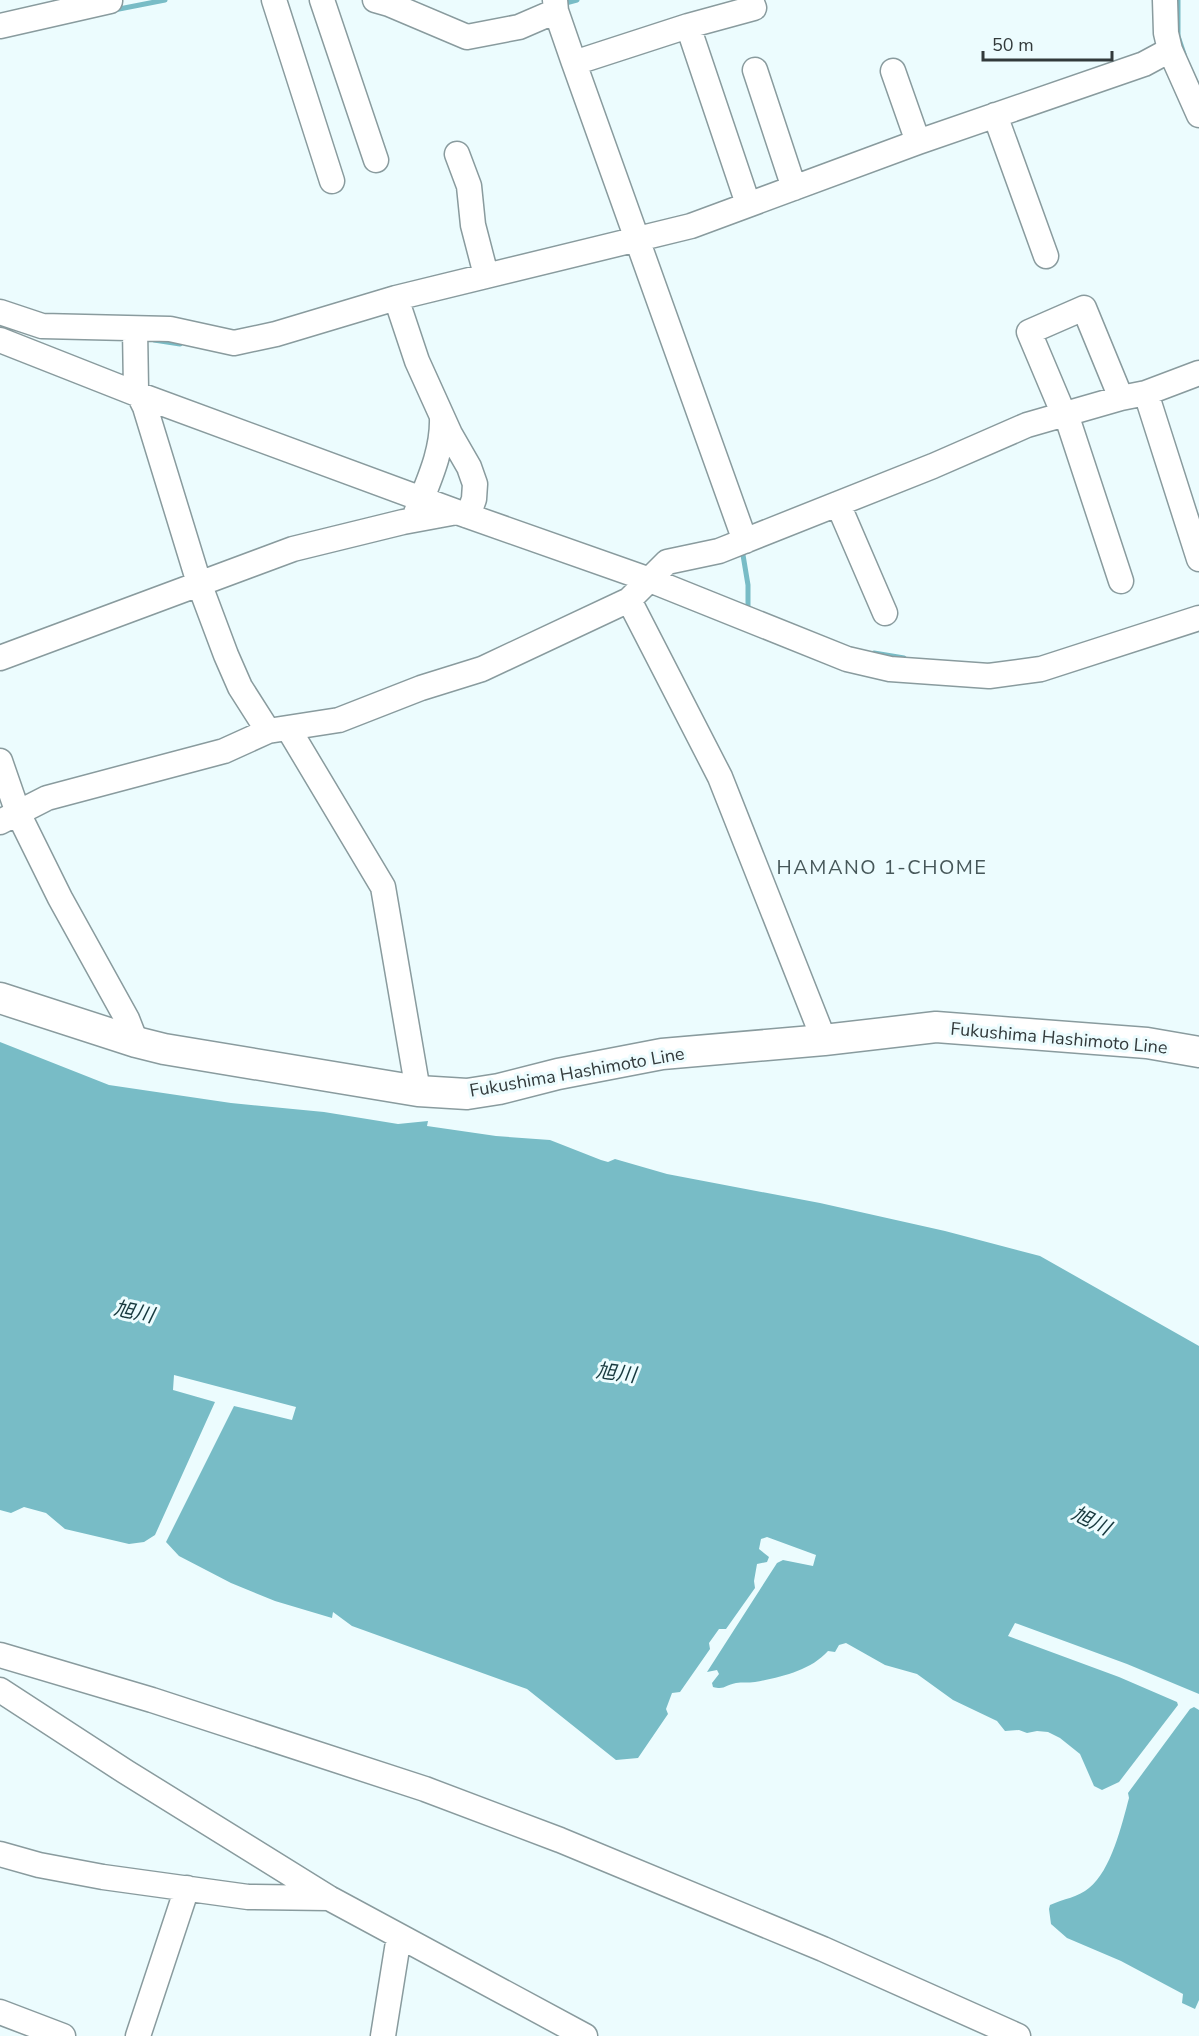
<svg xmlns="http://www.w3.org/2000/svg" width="1199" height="2036" font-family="'Nunito Sans','Noto Sans JP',sans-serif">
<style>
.water{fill:#78bcc6}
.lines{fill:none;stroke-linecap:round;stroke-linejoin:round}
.stream{stroke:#78bcc6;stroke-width:5}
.minor-casing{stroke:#899b9e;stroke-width:27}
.major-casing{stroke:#899b9e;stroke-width:33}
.minor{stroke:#fff;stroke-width:24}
.major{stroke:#fff;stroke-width:30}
.labels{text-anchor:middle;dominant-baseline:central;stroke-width:6;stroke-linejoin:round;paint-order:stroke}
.street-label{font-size:18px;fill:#323a3b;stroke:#ecfcfe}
.neighbourhood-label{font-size:20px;letter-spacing:1.5px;fill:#465759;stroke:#ecfcfe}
.water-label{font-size:20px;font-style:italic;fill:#17393e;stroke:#ecfcfe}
</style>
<rect width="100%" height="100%" fill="#ecfcfe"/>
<path class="water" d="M0 1042 109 1085 231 1103 324 1112 398 1124 428 1121 427 1126 496 1136 550 1140 601 1160 608 1162 615 1159 667 1174 820 1203 945 1231 1040 1256 1199 1346V1694L1127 1664 1015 1623 1008 1636 1119 1677 1177 1702 1178 1705 1119 1782 1102 1790 1094 1786 1080 1754 1060 1738 1048 1732 1037 1731 1027 1733 1019 1730 1005 1731 997 1721 953 1700 917 1674 885 1665 846 1643 839 1645 835 1652 828 1651C810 1671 781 1677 755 1682 748 1683 742 1682 736 1683 725 1685 725 1690 713 1687L712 1683 719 1674 717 1670 707 1672 777 1563 783 1560 813 1566 816 1555 767 1537 761 1539 759 1549 769 1557 767 1562 757 1564 754 1581 755 1588 726 1629H719L709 1643 710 1649 680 1692 672 1693 666 1709 668 1714 638 1758 616 1760 527 1689 352 1626 333 1612 332 1618 275 1601 231 1583 179 1556 166 1542 234 1406 292 1420 296 1407 174 1375 173 1390 215 1402 155 1535 144 1542 129 1544 65 1529 46 1513 24 1507 11 1513 0 1510Z
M1194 1707 1199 1710V2000L1195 2009 1182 2003 1183 1994 1121 1961 1067 1938 1051 1924 1049 1909 1050 1905C1063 1899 1079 1897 1089 1888 1111 1871 1122 1824 1129 1798L1128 1793 1190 1709Z"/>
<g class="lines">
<path class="stream" d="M1178 0V36L1184 54
M562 4 577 0
M114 10 165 0
M154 340 180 344
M742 549 748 585V611
M874 653 904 658"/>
<defs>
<path id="minor" d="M274 0 332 181
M322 0 376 160
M375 0 389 4 467 37 519 27 556 11
M555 0 556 11 574 63
M1165 0 1166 33 1170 50 1199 115
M0 26 110 1
M688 26 748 204
M755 70 794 188
M893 71 918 142
M995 115 1046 256
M457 154 469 186 473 225 486 275
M396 298 417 361 450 434 469 467 475 484 474 499 468 516
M0 312 42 326 170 329 234 343 276 334 396 298 691 226 918 142 1144 64 1170 50
M135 329 136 389 145 407 199 583 226 655 240 687 268 731
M0 340 137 394 457 512 650 580 847 659 890 669 989 676 1041 669 1199 618
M1146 393 1199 559
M1066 414 1121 581
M1064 415 1029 332 1084 308 1121 398
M838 504 885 613
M416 513C428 482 443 452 442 418
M745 541 574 63 688 26 754 8 751 0
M629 600 720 777 824 1040
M0 658 293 549 403 522 457 512
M288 728 383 887 418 1091
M0 761 18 813 60 898 127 1019 136 1042
M0 822 47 798 224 751 268 731 339 720 421 688 482 669 629 600 667 562 719 551 933 466 1027 425 1121 398 1146 393 1199 373
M0 1655 152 1700 425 1789 560 1840 823 1949 1018 2036
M0 1690 126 1772 329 1898 585 2036
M0 1854 39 1865 103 1877 248 1897 329 1898
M0 2012 63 2036
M138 2036 187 1888
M383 2036 399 1936"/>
<path id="major" d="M0 998 136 1042 164 1049 418 1091 467 1094 499 1089 558 1074 662 1054 824 1040 936 1027 1147 1043 1199 1052"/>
</defs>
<use href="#minor" class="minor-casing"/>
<use href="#major" class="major-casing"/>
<use href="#minor" class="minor"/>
<use href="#major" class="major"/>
</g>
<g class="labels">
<g class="street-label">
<text transform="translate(1059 1038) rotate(5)">Fukushima Hashimoto Line</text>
<text transform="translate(577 1072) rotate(-10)">Fukushima Hashimoto Line</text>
</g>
<g class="neighbourhood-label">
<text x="882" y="867">HAMANO 1-CHOME</text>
</g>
<g class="water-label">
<text transform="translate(134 1312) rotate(12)">旭川</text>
<text transform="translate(616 1373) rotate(7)">旭川</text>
<text transform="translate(1091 1521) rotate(26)">旭川</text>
</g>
</g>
<path d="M983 51v9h129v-9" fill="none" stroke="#323a3b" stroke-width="3"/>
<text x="992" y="51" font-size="18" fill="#323a3b" stroke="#ecfcfe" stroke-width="4.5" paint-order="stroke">50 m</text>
</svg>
